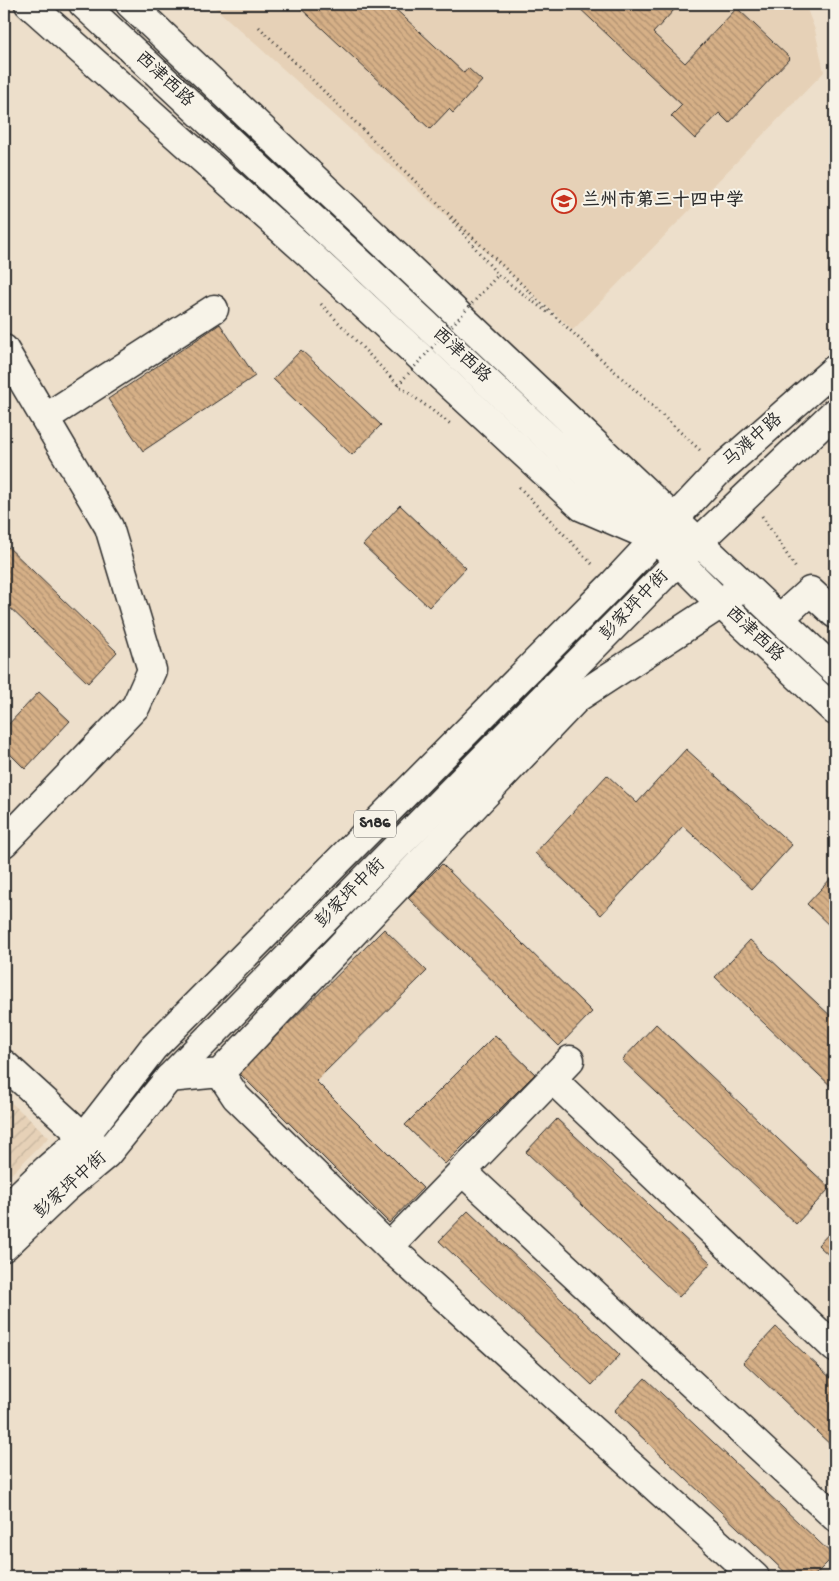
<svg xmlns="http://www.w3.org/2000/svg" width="839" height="1581" font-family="'Gochi Hand','LXGW WenKai TC',sans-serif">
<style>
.built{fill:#e6d1b7}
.industrial{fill:url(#industrial-furrows)}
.building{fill:url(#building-back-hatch);stroke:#2b2b2b}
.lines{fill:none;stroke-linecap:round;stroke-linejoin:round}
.minor-casing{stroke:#2b2b2b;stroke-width:31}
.major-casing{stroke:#2b2b2b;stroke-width:31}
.path{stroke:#2b2b2b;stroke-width:3;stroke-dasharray:1 4;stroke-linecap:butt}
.minor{stroke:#f7f3e8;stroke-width:28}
.major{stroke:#f7f3e8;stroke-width:28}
.path-bridge{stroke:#2b2b2b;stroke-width:3;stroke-dasharray:1 4;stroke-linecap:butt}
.labels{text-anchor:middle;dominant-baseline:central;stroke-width:4;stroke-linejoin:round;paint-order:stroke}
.shield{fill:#f7f3e8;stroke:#686764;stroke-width:1}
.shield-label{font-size:16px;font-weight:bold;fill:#2b2b2b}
.street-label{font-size:18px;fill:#2b2b2b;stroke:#f7f3e8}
.poi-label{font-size:18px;font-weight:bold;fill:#2b2b2b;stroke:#f7f3e8;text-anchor:start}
</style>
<defs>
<pattern id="industrial-furrows" width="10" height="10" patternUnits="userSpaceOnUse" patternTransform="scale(1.25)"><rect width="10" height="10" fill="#e6d1b7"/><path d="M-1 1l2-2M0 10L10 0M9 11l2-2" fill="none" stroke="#c5b49e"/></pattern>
<pattern id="building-back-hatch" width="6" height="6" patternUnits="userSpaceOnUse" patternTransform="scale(1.25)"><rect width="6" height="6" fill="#d6b087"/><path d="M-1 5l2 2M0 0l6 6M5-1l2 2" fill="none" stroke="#ae8f6f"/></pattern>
</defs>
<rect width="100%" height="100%" fill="#eddfcb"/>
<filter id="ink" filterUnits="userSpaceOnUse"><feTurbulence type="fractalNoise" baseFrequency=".02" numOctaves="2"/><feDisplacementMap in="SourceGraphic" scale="10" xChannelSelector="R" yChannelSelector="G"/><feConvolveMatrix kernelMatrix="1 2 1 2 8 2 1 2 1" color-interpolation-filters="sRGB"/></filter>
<g filter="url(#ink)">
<path class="built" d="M211 4H805L815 30 824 72 573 330Z"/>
<path class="industrial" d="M4 1096 49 1137 4 1181Z"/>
<path class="building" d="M296 4H390L464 73 468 68 482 81 453 113 449 109 430 129Z
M575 4H668L674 10 653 33 685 63 737 8 790 58 729 123 719 113 695 139 671 116 682 105Z
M220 324 255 376 143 451 108 399Z
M301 350 381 425 352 455 273 379Z
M400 505 466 568 429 607 363 545Z
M4 543 117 652 88 683 4 602Z
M39 692 70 721 25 769 4 748V729Z
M686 749 792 845 752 889 683 826 601 915 535 853 607 775 637 803Z
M442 864 592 1012 559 1046 408 898Z
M835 874V931L807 904Z
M384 929 427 971 316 1081 423 1188 389 1223 239 1073Z
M750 940 835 1020V1090L715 977Z
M656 1024 830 1188 796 1224 622 1060Z
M495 1035 535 1074 445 1164 405 1125Z
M557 1119 711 1263 679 1297 526 1152Z
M468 1211 620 1355 592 1385 439 1241Z
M835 1227V1261L818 1245Z
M776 1327 835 1382V1449L743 1362Z
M645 1378 834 1556 813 1577H790L614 1411Z"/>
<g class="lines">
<defs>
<path id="minor" d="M29 4 309 254 582 507 652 537
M4 349 109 527 152 670 136 706 4 843
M45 418 214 309
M780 618 810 591 835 614
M4 1064 84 1137 102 1150
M220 1073 236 1097 389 1247 755 1577
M169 1078 220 1073 577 698 721 604 738 589
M552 1079 835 1348
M462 1171 835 1517
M389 1247 570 1060"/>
<path id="major" d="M83 4 656 539 721 604 835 711
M130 4 835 671
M4 1210 47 1169 84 1137 153 1048 612 585 720 470 835 369
M4 1247 66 1188 107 1154 169 1078 678 561 835 412"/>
</defs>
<use href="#minor" class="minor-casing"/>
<use href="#major" class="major-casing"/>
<path class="path" d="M259 27 438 204 559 320 702 452
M450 218 498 275 547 312
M321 304 398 385 452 425
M519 487 594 566
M762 516 797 570"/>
<use href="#minor" class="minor"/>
<use href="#major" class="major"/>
<path class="path-bridge" d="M398 385 498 275"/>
</g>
</g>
<defs>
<symbol id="school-ring" viewBox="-11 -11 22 22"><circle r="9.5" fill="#f7f3e8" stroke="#c8321e" stroke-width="1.5"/><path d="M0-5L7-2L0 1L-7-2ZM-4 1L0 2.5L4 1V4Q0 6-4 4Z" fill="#c8321e"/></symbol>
</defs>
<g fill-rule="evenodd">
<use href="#school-ring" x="550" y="187" width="28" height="28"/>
</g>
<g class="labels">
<rect class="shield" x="354" y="810.5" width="42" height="27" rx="4"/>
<g class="shield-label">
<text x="375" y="824">S186</text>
</g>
<g class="street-label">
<text transform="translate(164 80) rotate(43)">西津西路</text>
<text transform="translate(461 356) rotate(43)">西津西路</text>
<text transform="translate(753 441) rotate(-41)">马滩中路</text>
<text transform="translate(635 606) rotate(-46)">彭家坪中街</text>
<text transform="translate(754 635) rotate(43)">西津西路</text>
<text transform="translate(351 894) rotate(-45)">彭家坪中街</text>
<text transform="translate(71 1186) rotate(-42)">彭家坪中街</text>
</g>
<g class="poi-label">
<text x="582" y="201">兰州市第三十四中学</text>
</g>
</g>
<rect width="839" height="1581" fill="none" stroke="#f7f3e8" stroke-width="20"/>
<rect x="10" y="10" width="819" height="1561" fill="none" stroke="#2b2b2b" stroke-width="2" filter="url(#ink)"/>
</svg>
